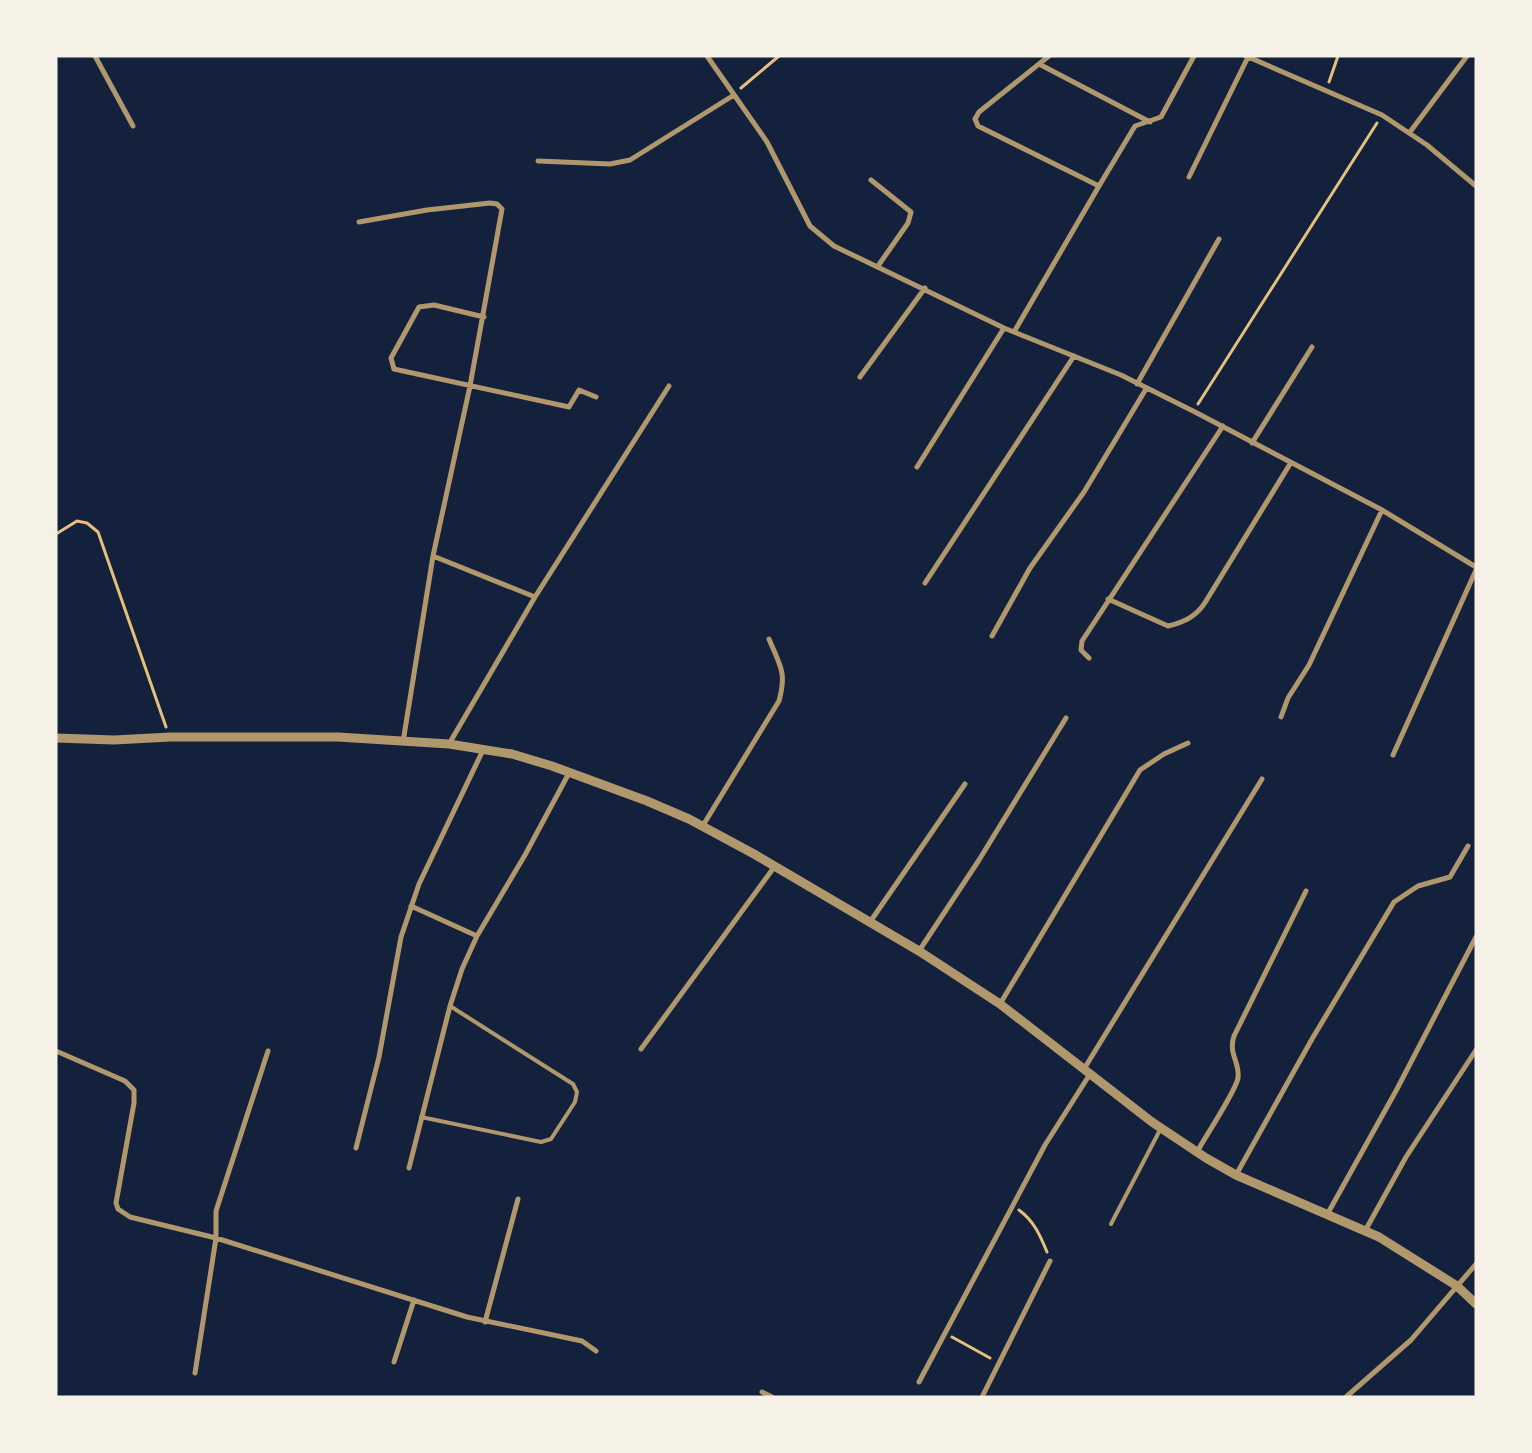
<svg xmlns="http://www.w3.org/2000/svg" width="1532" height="1453" font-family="Arial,sans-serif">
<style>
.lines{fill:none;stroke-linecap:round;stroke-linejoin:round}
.path{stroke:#e5c07b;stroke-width:3}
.service{stroke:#b1986c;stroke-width:4}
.minor{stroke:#b1986c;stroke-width:5}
.tertiary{stroke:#b1986c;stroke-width:9}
</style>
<rect width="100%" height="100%" fill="#14213d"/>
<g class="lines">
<path class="path" d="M1329 82 1338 56
M741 88 779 56
M1198 404 1377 123
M56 534 77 521 87 523 98 532 166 727
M1019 1210C1034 1221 1040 1235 1047 1252
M952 1337 990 1358"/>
<path class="service" d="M421 1117 541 1142 551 1139 575 1102 577 1092 573 1084 450 1006
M1111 1224 1161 1128"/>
<path class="minor" d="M95 56 133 126
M707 56 767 142 810 226 834 246 1004 328 1121 375 1195 412 1382 510 1476 567
M1246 56 1382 115 1427 145 1476 186
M1039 64 1150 122
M1410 132 1467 56
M538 161 610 164 630 160 734 95
M1189 177 1248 57
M871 180 911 212 908 223 878 266
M1099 186 1135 126 1161 117 1194 56
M359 222 427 210 490 203 497 204 502 209 470 386 433 556 403 742
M484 317 434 305 419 307 391 358 394 369 569 407 579 390 596 397
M1014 332 1099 186 978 126 975 119 979 112 1049 56
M860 377 925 288
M1137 384 1219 239
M1252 443 1312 347
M917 467 1004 328
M433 556 535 597
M925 583 1074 356
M1108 599 1168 626C1185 622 1197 616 1206 601L1290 464
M992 636 1030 568 1084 492 1146 389
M1089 658 1081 650 1082 641 1223 426
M1281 717 1288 698 1309 665 1382 510
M449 744 535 597 669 386
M1393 755 1476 570
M702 827 779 701C787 672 780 666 769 639
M411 906 477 936
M870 922 965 784
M919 951 979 860 1066 718
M1000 1004 1140 770 1164 754 1188 743
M641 1049 775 866
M56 1051 125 1081 134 1090V1103L116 1203 118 1209 130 1217 216 1238 467 1317 582 1341 596 1351
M1084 1069 1262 779
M356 1148 379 1057 401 937 419 884 484 748
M1197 1152C1205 1137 1236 1091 1238 1078 1240 1062 1228 1054 1234 1036L1306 891
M409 1168 450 1006 462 969 477 936 525 855 569 773
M1236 1175 1312 1039 1394 902 1418 886 1450 877 1468 846
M1328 1213 1397 1089 1476 937
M1365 1231 1406 1157 1476 1050
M485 1322 518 1199
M394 1362 414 1300
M195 1373 216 1238V1211L268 1051
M919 1382 1045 1145 1090 1074
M762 1392 772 1397
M982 1397 1050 1261
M1346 1397 1411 1340 1476 1264"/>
<path class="tertiary" d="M56 738 114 740 170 737H338L449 744 512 754 552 766 647 801 689 819 754 854 919 951 1000 1004 1152 1122 1206 1158 1236 1175 1379 1237 1457 1286 1476 1304"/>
</g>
<rect width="1532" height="1453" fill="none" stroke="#f6f1e7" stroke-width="115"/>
</svg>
